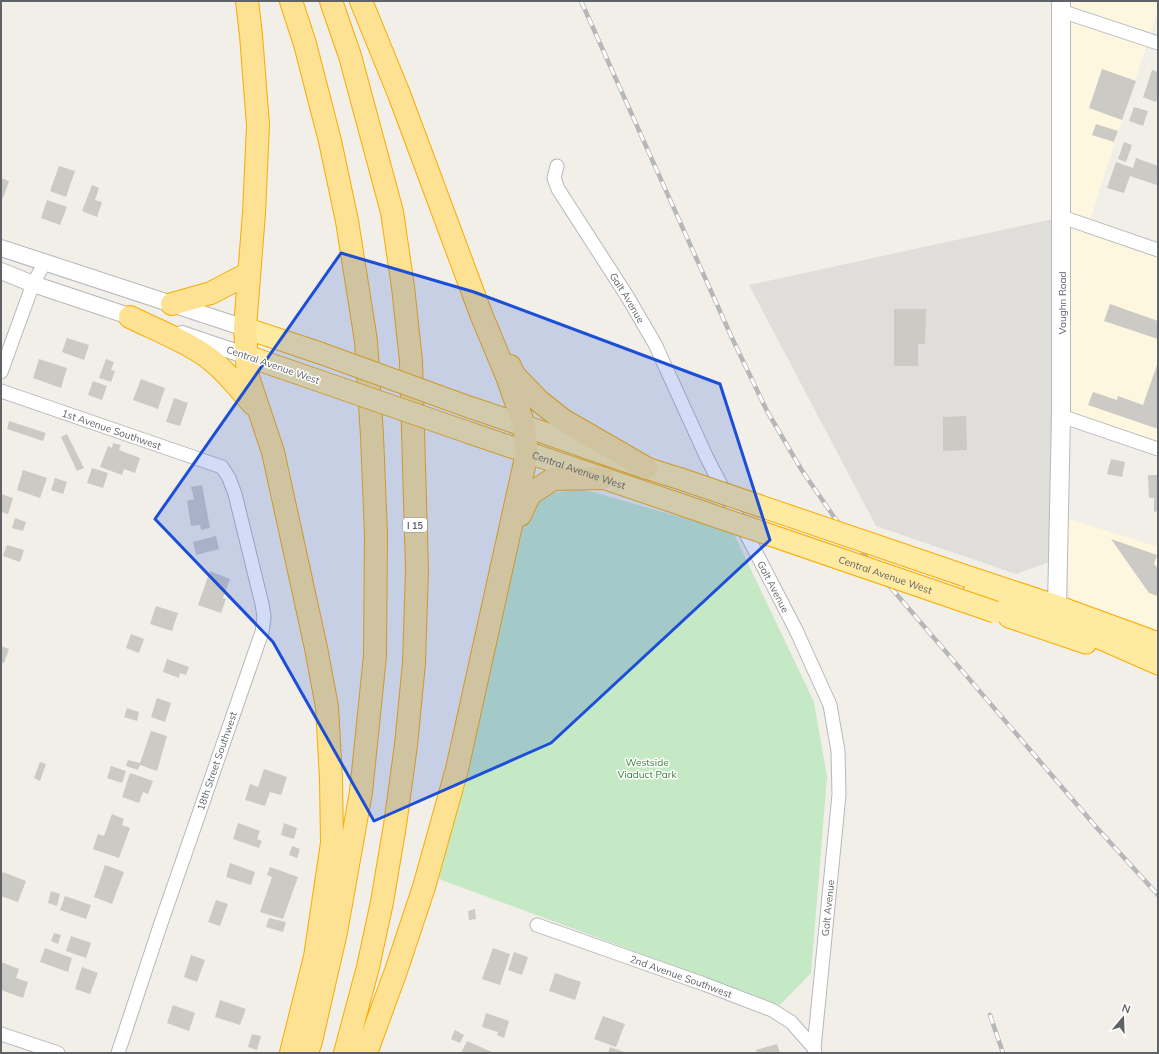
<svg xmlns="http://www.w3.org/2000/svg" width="1159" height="1054" font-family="Mulish,sans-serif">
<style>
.commercial{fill:#fef7e0}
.industrial{fill:#e0deda}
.green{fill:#c5e8c5}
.building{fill:#cccac5}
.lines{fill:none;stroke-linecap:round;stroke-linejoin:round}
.minor-casing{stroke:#b5b8bc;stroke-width:15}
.tertiary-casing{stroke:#b5b8bc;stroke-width:18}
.secondary-casing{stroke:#b6babf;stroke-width:20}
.trunk-casing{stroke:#f9ab00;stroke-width:23}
.motorway-casing{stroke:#f9ab00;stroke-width:24}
.minor{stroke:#fff;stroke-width:13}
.tertiary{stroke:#fff;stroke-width:16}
.secondary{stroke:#fff;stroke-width:18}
.trunk{stroke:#feeaa1;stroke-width:21}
.motorway{stroke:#fde293;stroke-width:22}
.rail-casing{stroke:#b6b7b8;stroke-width:4.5}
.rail{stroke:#fff;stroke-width:3;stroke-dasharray:9;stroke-linecap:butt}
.trunk-bridge-casing{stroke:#f9ab00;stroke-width:23;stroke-linecap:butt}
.trunk-bridge{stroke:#feeaa1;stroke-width:21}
.marked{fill:#1d4ed8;fill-opacity:0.2;stroke:#1d4ed8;stroke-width:3;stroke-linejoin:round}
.labels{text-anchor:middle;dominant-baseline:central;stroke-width:3;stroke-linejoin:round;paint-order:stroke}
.shield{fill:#fff;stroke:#8f9295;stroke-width:1}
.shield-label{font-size:9px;font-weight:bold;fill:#5f6368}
.street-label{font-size:10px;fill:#5f6368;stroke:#fff}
.park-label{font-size:10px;fill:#348238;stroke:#fff}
</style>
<rect width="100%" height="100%" fill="#f1efe8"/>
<path class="commercial" d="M1061 1H1158V10L1088 226 1158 250V449L1061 416Z
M1063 517 1158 547V643L1071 611Z"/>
<path class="industrial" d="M1062 217 1058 559 1016 574 876 526 749 285Z"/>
<path class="green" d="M582 489 733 532 814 702 827 777 811 973 780 1005 439 879 524 517 545 494Z"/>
<path class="building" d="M1102 69 1136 81 1122 120 1089 108Z
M1152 70 1158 72V96L1156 102 1143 97Z
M1134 107 1148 111 1143 126 1129 121Z
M1096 124 1118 131 1114 142 1092 135Z
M1124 142 1132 145 1126 162 1118 159Z
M1136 158 1158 166 1157 185 1130 176 1124 193 1107 188 1116 162 1133 168Z
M59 166 75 171 66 197 50 191Z
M1 178 9 181 3 198 1 197Z
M92 185 99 188 95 200 102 202 97 217 82 211Z
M47 200 67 207 60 225 41 218Z
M1110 304 1158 321V339L1104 321Z
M894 309H926L925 344H918V366H894Z
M67 338 89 345 84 360 62 352Z
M39 359 67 368 61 388 33 378Z
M106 359 114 362 111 370 115 371 111 382 99 378Z
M1158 362V429L1088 405 1093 392 1117 400 1118 396 1143 405Z
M141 379 165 388 158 409 133 400Z
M93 381 107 386 102 400 88 395Z
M174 398 188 403 180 426 166 422Z
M966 416 967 450 943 451V417Z
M9 421 46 433 43 441 7 429Z
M67 434 84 468 77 471 61 437Z
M113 443 121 445 119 450 140 458 135 473 124 469 122 475 100 467 108 446 112 448Z
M1111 459 1125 462 1122 477 1107 474Z
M92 468 108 473 103 488 87 483Z
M23 470 47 478 40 498 17 490Z
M1148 475H1158V511L1154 512V498H1149Z
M55 478 67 482 63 494 51 490Z
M202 485 210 528 201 530 200 525 191 526 187 501 194 499 191 487Z
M1 494 13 498 8 514 1 512Z
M15 518 26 522 23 531 12 528Z
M216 536 219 549 196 555 193 542Z
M1111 539 1157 555 1154 564 1158 569V596L1149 593Z
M7 545 24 550 20 562 3 556Z
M210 571 230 579 223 598 226 599 221 613 198 605Z
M156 606 178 613 172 631 150 624Z
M131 634 144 639 139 653 126 648Z
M1 646 9 649 4 663 1 662Z
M167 659 189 667 186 675 180 673 179 678 163 672Z
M157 698 171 703 165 722 151 717Z
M127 708 139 712 137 721 124 717Z
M151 731 167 736 157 771 140 765 138 770 126 766 128 760 140 763Z
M40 762 46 764 40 781 34 778Z
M111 766 126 771 122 783 107 778Z
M264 769 287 777 281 795 270 792 265 806 245 800 250 784 258 787Z
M130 773 153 781 148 794 143 792 139 803 122 797Z
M112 814 124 819 122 825 130 828 119 858 93 849 98 834 104 836Z
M238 823 260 831 257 839 262 841 259 848 233 839Z
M284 823 297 828 294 839 281 835Z
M292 846 300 849 297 858 289 855Z
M230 863 255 872 251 885 226 877Z
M105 865 124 872 112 904 94 897Z
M270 867 298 877 283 919 260 912 272 877 267 875Z
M3 872 26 881 18 902 1 896V877Z
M51 891 60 894 57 906 48 903Z
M65 896 91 905 86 919 60 910Z
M216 900 228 904 220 926 208 922Z
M475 909 476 919 469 920 468 911Z
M269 918 286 922 283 932 266 927Z
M54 933 61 935 58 944 51 941Z
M71 936 91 943 86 958 66 951Z
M45 948 72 958 68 972 40 962Z
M493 948 510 954 500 985 482 979Z
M514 952 528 957 522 975 508 970Z
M191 955 205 960 197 982 184 977Z
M1 962 19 969 16 978 28 982 23 998 1 990Z
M82 967 98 973 90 994 75 989Z
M555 973 581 982 575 1000 549 991Z
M220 1000 246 1009 240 1025 215 1017Z
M173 1005 195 1013 189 1031 167 1023Z
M486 1013 509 1021 504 1038 497 1035 498 1032 482 1027Z
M603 1016 625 1024 616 1047 594 1039Z
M455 1030 464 1035 460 1043 451 1039Z
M252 1034 261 1036 257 1050 248 1047Z
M467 1041 492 1052V1053H461Z
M777 1044 780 1053H757L756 1050Z
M610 1047 627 1053H608Z"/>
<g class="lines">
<defs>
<g id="minor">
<path d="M1061 11 1158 43"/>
<path id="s1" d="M557 166 554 178 558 189 627 296 655 344 707 458 796 630 830 705 838 751 839 795 814 1048"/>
<path d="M1062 217 1158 250"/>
<path d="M1 372 33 284 45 262"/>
<path id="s2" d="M1 391 222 467 229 478 235 494 262 604 264 617 262 632 160 926 118 1053"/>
<path d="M1061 416 1158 449"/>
<path id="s3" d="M537 925 704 984 772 1010 791 1022 814 1048 815 1053"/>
<path d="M1 1034 58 1053"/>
</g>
<path id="tertiary" d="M1 248 245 328
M1 271 33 284 141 320
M182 334 247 356"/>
<path id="secondary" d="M1057 606 1061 416V1"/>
<g id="trunk">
<path d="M245 328 320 353"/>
<path d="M247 356 308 377"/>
<path d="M469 407C539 430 608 457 678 478"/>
<path id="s4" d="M470 433 700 511"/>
<path d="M963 575 1057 606 1158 643"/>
<path d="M972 595 1033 612 1046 611 1057 606 1062 617 1076 628 1158 664"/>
<path d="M1009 617 1086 643"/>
</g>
<path id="motorway" d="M247 1 251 35 258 125 254 213 245 328 248 377 273 452 316 648 327 707 331 778 332 843 315 957 291 1053
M291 1 305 44 330 141 347 221 366 341 372 436 376 534 375 656 361 792 336 932 311 1041 307 1053
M331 1 350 56 392 212 403 287 411 361 417 570 414 663 406 745 395 825 382 902 368 967 345 1053
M361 1 399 94 481 314 508 379 524 425 527 453 457 769 424 887 396 971 366 1053
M172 304 211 293 249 273
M130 317C156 330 196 345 217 365 230 376 241 391 253 404
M510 366 514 375 539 401 563 420 646 468
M520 515 530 494 553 479 603 478"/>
</defs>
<use href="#minor" class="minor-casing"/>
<use href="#tertiary" class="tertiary-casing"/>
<use href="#secondary" class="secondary-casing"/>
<use href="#trunk" class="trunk-casing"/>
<use href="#motorway" class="motorway-casing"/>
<use href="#minor" class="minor"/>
<use href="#tertiary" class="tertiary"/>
<use href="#secondary" class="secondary"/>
<use href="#trunk" class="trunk"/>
<use href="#motorway" class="motorway"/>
<defs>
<path id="rail" d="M581 1 732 338 767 411 801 469 834 517 892 589 1097 828 1158 895
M990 1015 1003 1053"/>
</defs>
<use href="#rail" class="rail-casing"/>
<use href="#rail" class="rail"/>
<defs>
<g id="trunk-bridge">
<path d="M320 353 469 407"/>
<path d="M308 377 470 433"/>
<path d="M678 478 963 575"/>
<path id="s5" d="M700 511 995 612"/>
</g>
</defs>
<use href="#trunk-bridge" class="trunk-bridge-casing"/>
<use href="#trunk-bridge" class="trunk-bridge"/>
</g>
<path class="marked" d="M341 253 474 292 720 384 770 540 551 743 374 821 273 642 155 519Z"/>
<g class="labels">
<rect class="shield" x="403" y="518" width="24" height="14" rx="3"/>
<g class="shield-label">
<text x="415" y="525">I 15</text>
</g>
<g class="street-label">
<text stroke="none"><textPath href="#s1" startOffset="153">Galt Avenue</textPath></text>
<text transform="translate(1062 303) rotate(-90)">Vaughn Road</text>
<text transform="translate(273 365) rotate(19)">Central Avenue West</text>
<text stroke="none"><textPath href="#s2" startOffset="117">1st Avenue Southwest</textPath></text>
<text stroke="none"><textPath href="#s4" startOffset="115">Central Avenue West</textPath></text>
<text stroke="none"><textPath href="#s5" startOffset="196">Central Avenue West</textPath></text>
<text stroke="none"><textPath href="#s1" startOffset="477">Galt Avenue</textPath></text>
<text transform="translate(217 761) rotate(-71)">18th Street Southwest</text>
<text transform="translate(828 908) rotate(-84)">Galt Avenue</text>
<text stroke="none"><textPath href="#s3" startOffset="153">2nd Avenue Southwest</textPath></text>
</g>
<g class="park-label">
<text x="647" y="762">Westside<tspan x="647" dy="12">Viaduct Park</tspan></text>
</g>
</g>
<rect width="1159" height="1054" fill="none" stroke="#5f6368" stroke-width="4"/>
<g transform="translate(1123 1018) rotate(19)" stroke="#ffffff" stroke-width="3" paint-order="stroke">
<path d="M0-3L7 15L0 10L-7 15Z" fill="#5f6368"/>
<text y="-6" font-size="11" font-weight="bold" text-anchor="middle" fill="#5f6368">N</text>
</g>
</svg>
